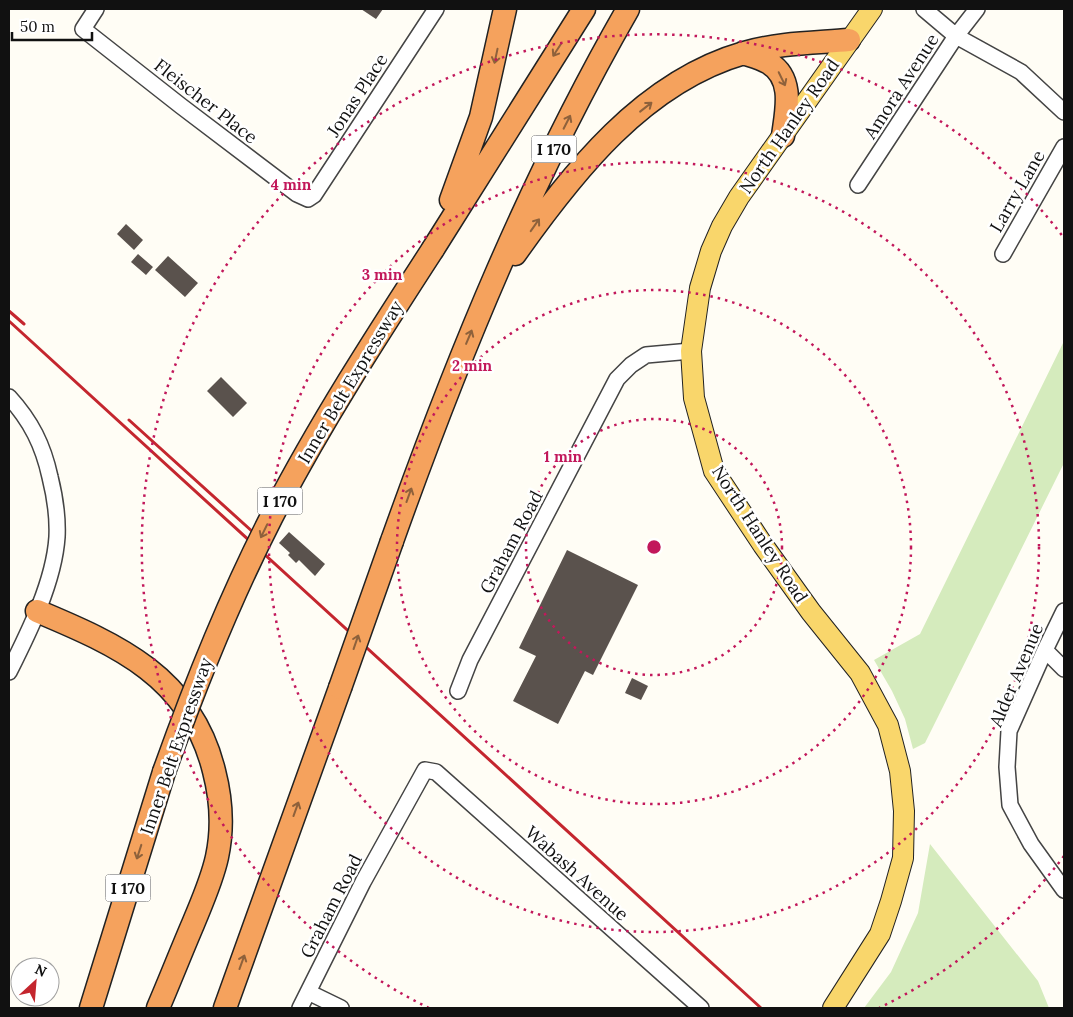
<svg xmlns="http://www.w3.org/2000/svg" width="1073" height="1017" font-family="Lora,serif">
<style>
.green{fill:#d5ebbd}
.building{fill:#5a524d}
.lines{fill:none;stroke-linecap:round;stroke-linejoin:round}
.minor-casing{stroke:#444;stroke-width:18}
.major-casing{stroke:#222;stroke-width:22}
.highway-casing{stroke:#222;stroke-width:25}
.minor{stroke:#fff;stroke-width:15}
.major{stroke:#f9d66b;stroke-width:20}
.highway{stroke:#f5a25d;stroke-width:22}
.rail{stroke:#c4262e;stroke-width:3}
.highway-bridge-casing{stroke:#222;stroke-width:25;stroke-linecap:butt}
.highway-bridge{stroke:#f5a25d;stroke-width:22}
.oneway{stroke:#8e613b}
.ring{fill:none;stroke:#c2185b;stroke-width:2.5;stroke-dasharray:2.5 5}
.labels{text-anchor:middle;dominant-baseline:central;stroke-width:5;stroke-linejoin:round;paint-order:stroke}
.shield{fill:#fff;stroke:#585858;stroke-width:1}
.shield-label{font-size:16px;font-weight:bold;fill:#111}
.street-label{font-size:18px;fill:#111;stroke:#fff}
.centre{fill:#c2185b;stroke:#fff;stroke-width:2.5}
.ring-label{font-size:15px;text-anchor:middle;font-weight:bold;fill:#c2185b;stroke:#fff;stroke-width:5;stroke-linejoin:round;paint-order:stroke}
</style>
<rect width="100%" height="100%" fill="#fffdf5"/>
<path class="green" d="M1064 341V463L925 743 913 749 905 719 892 691 874 660 920 634Z
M930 844 1038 981 1049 1008H864L891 972 918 913Z"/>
<path class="building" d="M361 9H383L376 19Z
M126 224 143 240 134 250 117 234Z
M138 254 153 267 146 275 131 262Z
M168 256 198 283 185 297 155 270Z
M221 377 247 403 233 417 207 391Z
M289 532 325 564 315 576 299 560 296 563 288 555 290 553 279 543Z
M567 550 638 585 593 675 585 671 558 724 513 701 536 656 519 648Z
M632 678 648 686 641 700 625 693Z"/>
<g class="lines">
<defs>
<path id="minor" d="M96 9 83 29 181 106 297 194 308 199 314 195 436 9
M924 9 956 36 1021 72 1064 112
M858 185 956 36 977 9
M1003 254 1064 147
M9 397C31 421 43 445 50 477 55 497 58 516 57 537 54 582 29 632 9 672
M1064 611 1045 650 1009 731 1007 767 1010 805 1031 844 1064 890
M1045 650 1064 669
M458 691 470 660 617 379 631 365 646 355 691 351
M308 992 341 1008
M300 1008 363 882 425 770 436 772 701 1008"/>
<path id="major" d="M833 1008 880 934 891 901 903 858 904 811 900 771 888 725 860 673 811 612 763 545 714 471 694 398 691 351 700 288 711 251 722 226 739 197 872 9"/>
<path id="highway" d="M743 53C752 56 761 58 769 63 795 79 786 112 783 136
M451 200 481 117 505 9
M433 249 584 9
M515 254C573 172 643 82 744 53 778 43 814 43 849 40
M392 541C458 356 530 180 628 9
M37 611C118 645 191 677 214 771 221 798 223 829 217 857 212 880 202 902 193 924 181 952 170 980 158 1008
M91 1008 164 772
M225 1008 340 688"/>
</defs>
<use href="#minor" class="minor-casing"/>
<use href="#major" class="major-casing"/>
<use href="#highway" class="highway-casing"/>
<use href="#minor" class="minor"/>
<use href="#major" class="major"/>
<use href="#highway" class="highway"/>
<path class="rail" d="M9 311 24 324
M9 321 761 1008
M129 420 254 533"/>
<defs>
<path id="highway-bridge" d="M340 688 392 541
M164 772C195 685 229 600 271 518 319 425 376 337 433 249"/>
</defs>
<use href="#highway-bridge" class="highway-bridge-casing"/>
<use href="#highway-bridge" class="highway-bridge"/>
</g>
<defs><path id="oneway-shaft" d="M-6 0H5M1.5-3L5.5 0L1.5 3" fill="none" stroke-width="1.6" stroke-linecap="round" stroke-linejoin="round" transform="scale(1.25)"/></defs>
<g class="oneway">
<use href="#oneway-shaft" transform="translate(557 50) rotate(123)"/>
<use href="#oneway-shaft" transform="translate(496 56) rotate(102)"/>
<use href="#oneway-shaft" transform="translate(782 79) rotate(64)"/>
<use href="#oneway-shaft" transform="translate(646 107) rotate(-38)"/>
<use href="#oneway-shaft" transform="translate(567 122) rotate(-63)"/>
<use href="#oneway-shaft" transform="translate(535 225) rotate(-55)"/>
<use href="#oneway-shaft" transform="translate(469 337) rotate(-67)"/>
<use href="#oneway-shaft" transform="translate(409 495) rotate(-70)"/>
<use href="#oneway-shaft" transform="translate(264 531) rotate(116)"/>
<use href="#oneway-shaft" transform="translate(356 642) rotate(-71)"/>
<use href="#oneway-shaft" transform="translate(296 809) rotate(-70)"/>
<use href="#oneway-shaft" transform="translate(139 852) rotate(108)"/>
<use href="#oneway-shaft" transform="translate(242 962) rotate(-70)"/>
</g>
<g class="ring">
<circle cx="654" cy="547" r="128"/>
<circle cx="654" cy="547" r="257"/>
<circle cx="654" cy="547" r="385"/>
<path d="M1064 856A513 513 0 0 1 879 1008M429 1008A513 513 0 1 1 1064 238"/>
</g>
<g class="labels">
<g class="shield">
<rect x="531.5" y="135.5" width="45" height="27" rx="4"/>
<rect x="257.5" y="487.5" width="45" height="27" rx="4"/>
<rect x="105.5" y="874.5" width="45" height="27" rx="4"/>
</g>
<g class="shield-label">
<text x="554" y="149">I 170</text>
<text x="280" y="501">I 170</text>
<text x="128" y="888">I 170</text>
</g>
<g class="street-label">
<text transform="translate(901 86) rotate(-57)">Amora Avenue</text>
<text transform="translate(357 95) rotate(-57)">Jonas Place</text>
<text transform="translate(206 101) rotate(38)">Fleischer Place</text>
<text transform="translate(789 126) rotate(-55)">North Hanley Road</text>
<text transform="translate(1017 191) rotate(-60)">Larry Lane</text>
<text transform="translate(350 382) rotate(-59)">Inner Belt Expressway</text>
<text transform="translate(760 534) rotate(57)">North Hanley Road</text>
<text transform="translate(511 542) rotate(-62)">Graham Road</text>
<text transform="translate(1016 675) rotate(-67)">Alder Avenue</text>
<text transform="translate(176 746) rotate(-71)">Inner Belt Expressway</text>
<text transform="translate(577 873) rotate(42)">Wabash Avenue</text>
<text transform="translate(331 906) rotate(-63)">Graham Road</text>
</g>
</g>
<circle cx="654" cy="547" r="8" class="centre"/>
<g class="ring-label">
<text x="291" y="190">4 min</text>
<text x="382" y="280">3 min</text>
<text x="472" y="371">2 min</text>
<text x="563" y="462">1 min</text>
</g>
<rect width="1073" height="1017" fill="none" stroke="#111111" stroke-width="20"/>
<g transform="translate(35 982) rotate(26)"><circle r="24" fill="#ffffff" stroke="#a0a0a0"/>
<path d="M0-4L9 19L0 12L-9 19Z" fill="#c4262e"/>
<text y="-8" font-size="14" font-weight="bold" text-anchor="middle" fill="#111111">N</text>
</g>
<path d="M12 32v8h80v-8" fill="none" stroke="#111111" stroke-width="2.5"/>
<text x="20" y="32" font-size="15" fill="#111111" stroke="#ffffff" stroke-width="4" paint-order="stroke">50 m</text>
</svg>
